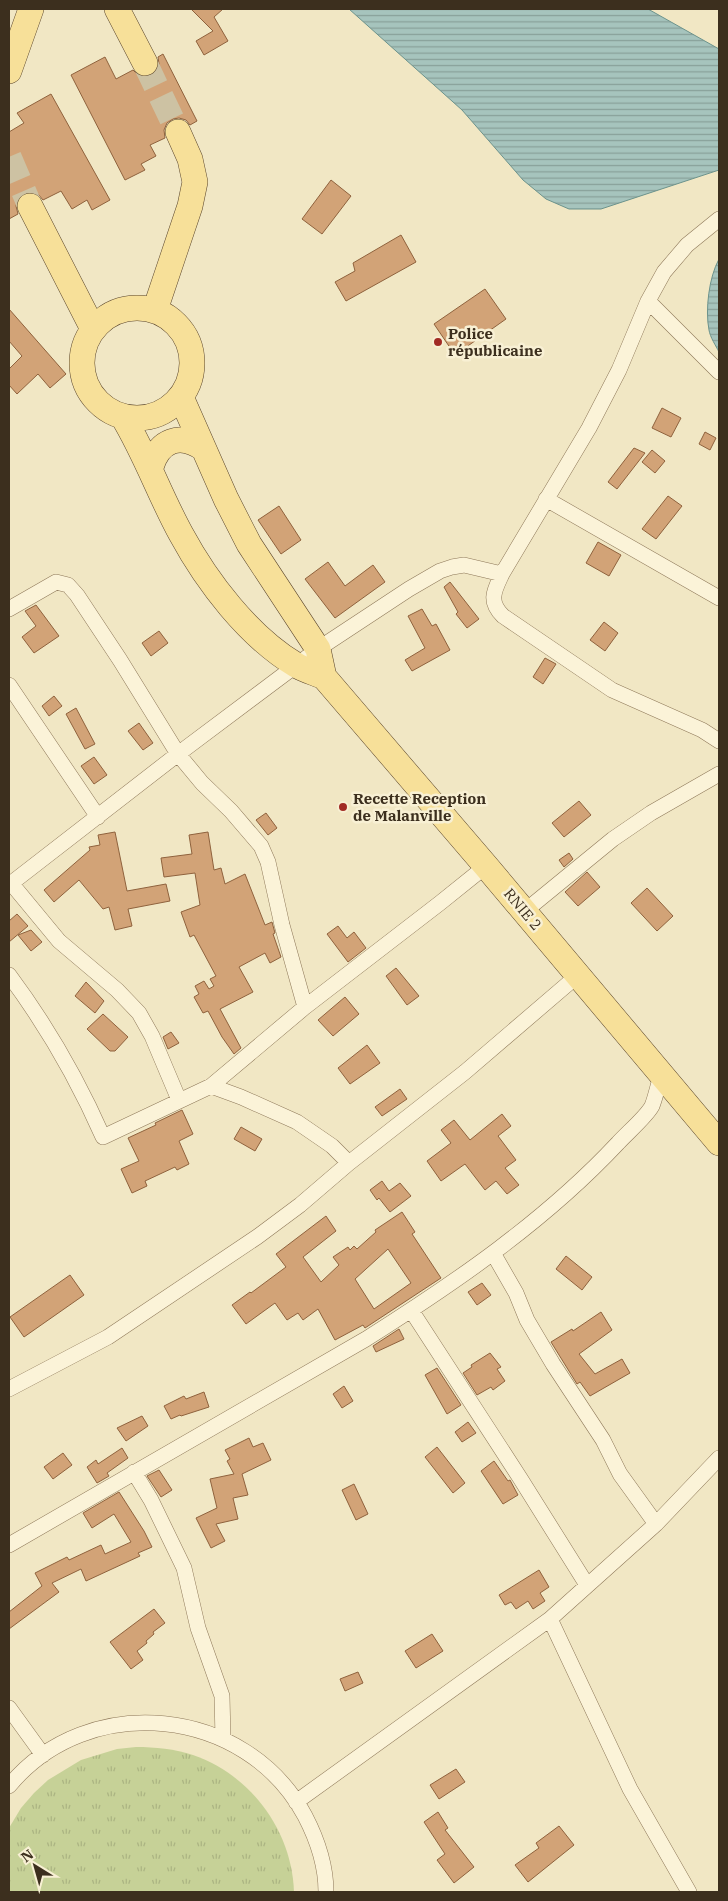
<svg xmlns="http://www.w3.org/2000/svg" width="728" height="1901" font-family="'IBM Plex Serif',serif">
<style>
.grass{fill:url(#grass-tufts)}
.water{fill:url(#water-rules);stroke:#6c938c}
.building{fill:#d2a377;stroke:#8f623d;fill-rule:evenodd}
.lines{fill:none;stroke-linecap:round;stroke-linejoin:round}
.primary-tunnel{stroke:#cdc2a3;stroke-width:25;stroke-dasharray:25 12;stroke-linecap:butt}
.minor-casing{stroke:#8e7859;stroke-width:16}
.primary-casing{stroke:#5b462d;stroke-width:26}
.minor{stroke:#fbf3d8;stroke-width:15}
.primary{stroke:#f7e099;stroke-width:25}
.poi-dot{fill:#a12b24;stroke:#f8f0d4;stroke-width:2}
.labels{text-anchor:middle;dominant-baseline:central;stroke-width:5;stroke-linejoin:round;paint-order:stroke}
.poi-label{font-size:15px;font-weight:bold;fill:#3c2f1e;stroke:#f8f0d4;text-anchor:start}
.street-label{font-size:15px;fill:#3c2f1e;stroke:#f8f0d4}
</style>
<defs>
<pattern id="grass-tufts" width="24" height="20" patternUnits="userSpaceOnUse" patternTransform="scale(1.25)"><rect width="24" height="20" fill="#c6d197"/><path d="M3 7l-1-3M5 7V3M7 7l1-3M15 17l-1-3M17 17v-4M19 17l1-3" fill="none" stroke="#abb482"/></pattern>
<pattern id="water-rules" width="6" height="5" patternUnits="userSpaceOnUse" patternTransform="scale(1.25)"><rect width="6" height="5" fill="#a6c4bd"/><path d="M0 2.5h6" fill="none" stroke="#88a099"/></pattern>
</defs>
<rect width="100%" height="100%" fill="#f1e7c4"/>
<path class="grass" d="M136 1747C155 1747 175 1749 193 1755 251 1775 292 1831 294 1892H9V1828L21 1808 34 1793 48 1780 81 1760 117 1749Z"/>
<path class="water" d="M349 9H648L719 49V170L601 209H569L546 199 523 180 462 110Z
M719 259V352C716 346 710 337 709 330 705 310 709 277 719 259Z"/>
<path class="building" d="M191 9H223L214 17 228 41 204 55 196 41 213 31Z
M163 54 197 121 190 125 186 120 179 118 173 119 167 123 164 130 165 138 150 145 156 156 141 164 145 170 125 180 71 75 105 57 116 79 133 70 138 75 144 77 151 76 157 70 159 64 158 57Z
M51 94 110 200 92 210 87 200 72 209 61 191 43 200 38 194 30 192 24 193 18 198 16 206 18 214 9 219V132L24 123 17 113Z
M331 180 351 196 322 234 302 219Z
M401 235 416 262 346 301 335 282 355 271 353 263Z
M485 289 506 319 455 355 434 324Z
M9 309 66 374 50 388 38 374 17 394 9 385V369L22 356 9 341Z
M662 408 681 418 671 437 652 428Z
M705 432 716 438 710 450 699 444Z
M634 448 645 453 617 489 608 482Z
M652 450 665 461 655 473 642 462Z
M668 496 682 506 656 539 642 529Z
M279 506 301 540 281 554 258 520Z
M598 542 621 555 609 576 586 563Z
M328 562 345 586 373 565 385 582 335 618 305 579Z
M450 582 479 619 467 628 456 614 458 612 444 587Z
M36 605 59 636 34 653 22 637 36 626 25 611Z
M422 609 432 626 436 624 450 650 412 671 405 660 425 648 408 616Z
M604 622 618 633 605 651 590 640Z
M159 631 168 643 151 656 142 643Z
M545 658 556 664 543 684 533 677Z
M54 696 62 706 49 716 42 706Z
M76 708 95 744 85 749 66 714Z
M139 723 153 743 143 750 128 731Z
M94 757 107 775 94 784 81 766Z
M579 801 591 815 564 837 552 823Z
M266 813 277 828 268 835 256 820Z
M115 832 127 891 166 884 170 901 128 909 132 926 115 930 109 907 103 909 79 880 54 902 44 890 90 850 89 847 100 845 98 835Z
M208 832 214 870 221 868 225 884 245 874 265 925 272 922 275 933 273 934 281 957 270 963 265 953 239 967 253 992 220 1009 241 1048 234 1054 222 1037 208 1011 203 1013 194 997 199 994 195 986 204 981 209 989 214 986 210 979 216 976 194 935 190 937 181 912 200 905 195 873 164 877 161 858 192 854 189 835Z
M569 853 573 859 564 867 559 860Z
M587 872 600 887 578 906 565 892Z
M647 888 673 916 657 931 631 903Z
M17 914 28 926 9 942V921Z
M338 926 347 938 354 932 366 948 348 962 327 934Z
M31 930 42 942 31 951 18 935Z
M396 968 419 996 407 1005 386 976Z
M86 982 104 1001 95 1013 75 996Z
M345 997 359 1014 333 1036 318 1020Z
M103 1014 128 1037 115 1051H110L87 1029Z
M171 1032 179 1043 168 1049 163 1037Z
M367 1045 380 1063 350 1084 338 1068Z
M400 1089 407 1099 382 1116 375 1107Z
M182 1110 193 1134 179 1141 189 1164 177 1170 175 1167 145 1181 147 1186 132 1193 121 1169 139 1161 128 1138 156 1125 155 1123Z
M502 1114 511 1126 498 1136 516 1160 505 1168 519 1185 507 1194 496 1181 485 1190 465 1164 441 1181 427 1161 451 1143 441 1130 454 1120 470 1140Z
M241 1127 262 1139 255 1151 234 1139Z
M382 1181 389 1191 400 1183 411 1196 390 1212 379 1198 377 1200 370 1190Z
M402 1212 415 1232 412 1234 441 1278 365 1328 363 1325 335 1340 318 1309 303 1320 298 1313 287 1320 275 1303 246 1324 232 1305 250 1292 251 1293 286 1267 276 1254 326 1216 336 1231 303 1257 321 1282 339 1265 333 1257 348 1247 350 1250 354 1246 357 1249 376 1232 375 1230ZM388 1249 411 1283 374 1309 355 1279Z
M566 1256 592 1277 582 1290 556 1269Z
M70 1275 84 1295 24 1337 10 1317Z
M482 1283 491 1295 477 1305 468 1292Z
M601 1312 612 1330 579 1354 595 1374 622 1359 630 1373 590 1396 580 1382 577 1384 551 1342 572 1329 573 1331Z
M399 1329 404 1339 376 1352 373 1346Z
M490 1353 501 1367 497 1369 505 1381 493 1390 491 1387 477 1395 463 1373 472 1367 471 1365Z
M437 1368 461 1405 447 1414 425 1375Z
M344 1386 353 1401 342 1408 333 1394Z
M204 1392 209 1407 181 1416 180 1415 171 1419 164 1406 184 1396 186 1399Z
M142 1416 148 1426 126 1441 117 1428Z
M468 1422 476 1433 462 1442 455 1432Z
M249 1438 253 1447 263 1443 271 1460 242 1474 248 1495 233 1498 238 1519 216 1524 225 1541 211 1548 196 1518 217 1508 210 1479 234 1474 227 1461 230 1459 225 1450Z
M437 1447 465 1483 453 1493 425 1457Z
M122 1448 128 1458 107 1473 109 1476 97 1483 87 1467 96 1460 98 1464Z
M63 1453 72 1465 53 1479 44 1467Z
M494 1461 508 1481 510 1480 518 1495 503 1504 481 1471Z
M159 1470 172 1490 161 1497 147 1476Z
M354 1484 368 1514 356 1520 342 1490Z
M119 1492 144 1531 152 1547 138 1553 140 1556 86 1581 81 1569 52 1583 59 1592 9 1629V1612L42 1586 35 1573 67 1557 69 1560 101 1545 105 1554 131 1542 114 1514 92 1528 83 1513Z
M539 1570 549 1587 540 1593 545 1601 533 1609 528 1601 516 1609 511 1602 505 1605 499 1595Z
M154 1609 165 1623 153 1632 154 1634 146 1641 147 1643 137 1651 143 1660 131 1669 110 1642Z
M432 1634 443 1651 416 1668 405 1651Z
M358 1672 363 1683 345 1691 340 1679Z
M456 1769 465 1782 439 1799 430 1785Z
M438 1812 448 1828 445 1830 474 1867 454 1883 437 1860 445 1854 424 1822Z
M559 1826 574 1845 528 1882 515 1865 539 1848 536 1843Z"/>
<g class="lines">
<path class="primary-tunnel" d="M145 63 178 132
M9 157 30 206"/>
<defs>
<path id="minor" d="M719 219 687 245 664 272 648 301 619 370 589 428 502 574C494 591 488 601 503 616L612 690 702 730 719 741
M648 301 719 372
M546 499 719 598
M9 609 56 582 68 585 77 595 120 660 178 754 202 783 231 811 261 846 268 862 282 925 305 1007
M9 685 98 817
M11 883 59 941 117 990 139 1013 152 1036 179 1100
M9 885 178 754 318 649 409 589 440 571 452 567 464 565 502 574
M525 911 613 839 651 813 719 774
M9 975C47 1026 77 1078 103 1137L211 1086 305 1007 440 903 486 866
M211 1086 241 1097 297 1122 332 1146 349 1163
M493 1253 516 1293 527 1320 553 1364 603 1440 620 1474 656 1524
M411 1310 520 1478 587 1585
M9 1389 108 1337 257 1237 300 1205 349 1163 465 1072 577 976
M134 1472 151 1500 184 1568 198 1628 222 1696 223 1739
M9 1545 366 1339C456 1282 545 1221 618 1143 626 1134 647 1116 652 1106 656 1096 658 1084 662 1073
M550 1619 630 1789 689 1892
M9 1708 43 1755
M9 1786C88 1690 246 1706 305 1816 317 1839 326 1866 326 1892
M296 1802 550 1619 656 1524 719 1458"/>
<path id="primary" d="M117 9 145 63
M9 71 31 9
M30 206 93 329
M82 363a55 55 0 1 1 110 0a55 55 0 1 1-110 0Z
M155 310 190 206 195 182 190 159 178 132
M181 397 226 499 249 544 318 649 324 677
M123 417C146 455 160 496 181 534 207 582 248 636 296 665 304 670 315 673 324 677L486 866 719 1143
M151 467C159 440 180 432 204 449"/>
</defs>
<use href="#minor" class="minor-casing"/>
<use href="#primary" class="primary-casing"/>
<use href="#minor" class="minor"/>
<use href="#primary" class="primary"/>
</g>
<g class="poi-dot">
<circle cx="438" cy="342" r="5"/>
<circle cx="343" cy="807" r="5"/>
</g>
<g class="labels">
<g class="poi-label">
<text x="448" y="333">Police<tspan x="448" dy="17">républicaine</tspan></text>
<text x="353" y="798">Recette Reception<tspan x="353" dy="17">de Malanville</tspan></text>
</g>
<g class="street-label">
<text transform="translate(523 909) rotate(50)">RNIE 2</text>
</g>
</g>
<rect width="728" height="1901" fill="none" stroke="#3c2f1e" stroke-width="20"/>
<g transform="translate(35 1866) rotate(323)" stroke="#f8f0d4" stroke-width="4" paint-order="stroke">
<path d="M0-4L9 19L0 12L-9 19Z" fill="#3c2f1e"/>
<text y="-8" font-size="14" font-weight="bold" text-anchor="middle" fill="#3c2f1e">N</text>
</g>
</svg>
